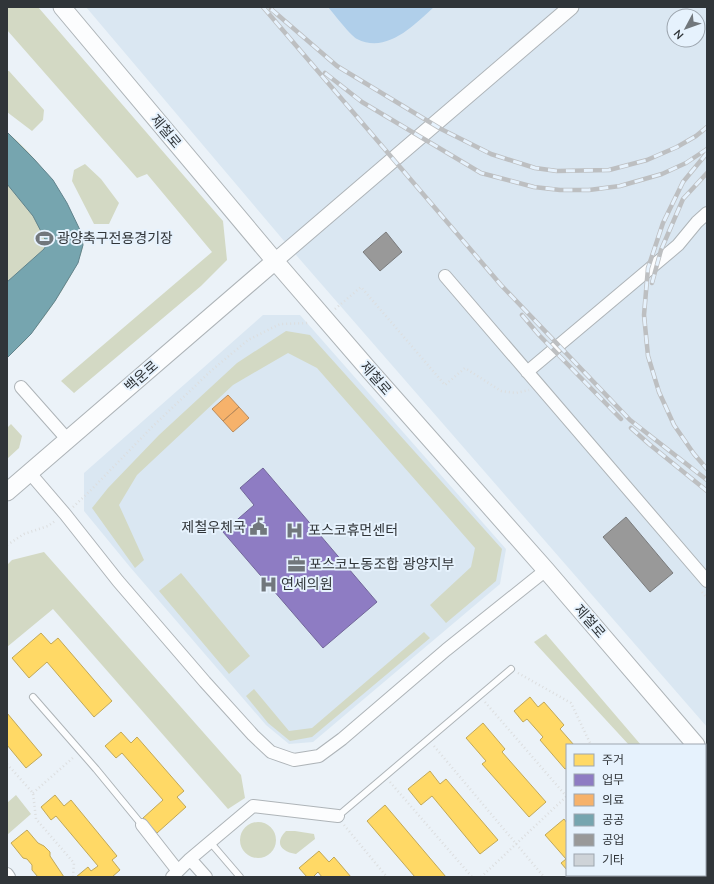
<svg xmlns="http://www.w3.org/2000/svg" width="714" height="884" font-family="Mulish,'Noto Sans KR',sans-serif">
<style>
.built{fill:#dae7f2;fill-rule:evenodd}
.green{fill:#d3d9c4}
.water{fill:#b0cfea}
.homes{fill:#ffd966;stroke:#c1a858}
.offices{fill:#8e7cc3;stroke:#72679a}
.health{fill:#f6b26b;stroke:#bb8c5c}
.public{fill:#76a5af;stroke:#61838c}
.industry{fill:#999;stroke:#7a7b7c}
.building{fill:#ced3d8;stroke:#afb4b9}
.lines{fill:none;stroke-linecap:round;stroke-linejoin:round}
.service-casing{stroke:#aeb4b8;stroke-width:8}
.minor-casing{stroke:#aeb4b8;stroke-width:14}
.tertiary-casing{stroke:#aeb4b8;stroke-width:17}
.secondary-casing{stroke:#aeb4b8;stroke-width:19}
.path{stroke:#dcdedf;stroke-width:2.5;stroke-dasharray:1 3;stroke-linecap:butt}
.service{stroke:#fcfdfe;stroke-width:6}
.minor{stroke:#fcfdfe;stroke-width:12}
.tertiary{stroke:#fcfdfe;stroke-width:15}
.secondary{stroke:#fcfdfe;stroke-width:17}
.rail-casing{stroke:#bdbfc1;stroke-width:4.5}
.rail{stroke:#e6f2fd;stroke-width:3;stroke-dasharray:9;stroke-linecap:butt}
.labels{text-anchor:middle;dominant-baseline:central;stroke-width:4;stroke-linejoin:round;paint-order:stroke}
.street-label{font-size:14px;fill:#303539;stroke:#e6f2fd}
.poi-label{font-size:14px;fill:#303539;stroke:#e6f2fd;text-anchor:start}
</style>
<rect width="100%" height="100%" fill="#ebf2f8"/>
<path class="built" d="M86 7H707V727L290 248ZM674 16H698V40H674Z
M263 315H300L506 549 500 584 313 742 289 744 266 725 130 567 84 511V473Z"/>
<path class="green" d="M7 7H38L223 221 227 260 201 286 74 393 61 381 212 252 147 174 137 178 7 30Z
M7 71H9L44 110 43 120 32 131 7 112Z
M7 132C36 156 59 187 75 220 79 228 84 238 83 246 81 266 45 318 31 334 24 343 15 350 7 358Z
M85 164 101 179 119 203 109 224H94L72 181 74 170Z
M286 331 310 335 502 549 496 581 446 623 430 605 471 567 475 548 317 368 288 353 233 385 137 475 119 505 144 560 135 568 92 508 108 488 159 435 237 363Z
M11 424 22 436 19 448 7 459V428Z
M44 552 241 775 245 798 228 809 53 609 7 647V565L12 560Z
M181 573 250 656 229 674 159 591Z
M424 632 430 638 312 737 290 741 268 723 246 696 254 689 289 731 312 728Z
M546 634 641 745H629L534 642Z
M16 795 31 814 7 835V803Z
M240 840a18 18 0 1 1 36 0a18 18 0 1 1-36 0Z
M286 831H295L314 834 315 839 296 854C281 852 274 843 286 831Z"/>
<path class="water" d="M328 7H434C414 25 387 54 357 39 351 36 334 14 328 7Z"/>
<path class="homes" d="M41 633 51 644 58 638 112 701 94 717 47 662 29 678 12 658Z
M530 697 538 707 544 702 564 725 560 729 574 745H567V768L565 769 540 740 543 737 527 719 523 722 514 711Z
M7 713 42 755 26 768 7 745Z
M483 723 505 749 502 752 546 802 529 817 482 764 486 761 466 738Z
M121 732 131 743 137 737 184 791 177 797 186 807 157 833 143 818 163 800 122 753 116 758 105 746Z
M430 771 440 784 446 779 498 840 480 854 432 796 421 805 408 789Z
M55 795 64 806 71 800 117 856 112 860 120 870 112 877H76L88 867 91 871 98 866 56 816 51 820 41 807Z
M385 805 446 877H415L367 821Z
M564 819 567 823V870L561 863 566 859 545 835Z
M27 830 38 843 44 846 50 852V856L64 877H38L32 870V865L27 859 23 858 11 843Z
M319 851 329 862 334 857 351 877H322L318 872 313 877H307L299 868Z
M572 875H603L604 877H573Z
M619 875H639L637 877H620Z"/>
<path class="offices" d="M263 468 377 602 323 648 223 532 254 505 240 488Z"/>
<path class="health" d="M228 395 239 407 223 421 212 409Z
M239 407 249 418 233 432 223 421Z"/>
<path class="public" d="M7 132 34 159 53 180 67 203 80 230 83 245 78 263 55 301 31 334 7 358V282L44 249 47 243 33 216 7 184Z"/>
<path class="industry" d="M386 232 402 252 380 271 363 252Z
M626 517 673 573 650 592 603 537Z"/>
<path class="building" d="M112 237a4 4 0 1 1 8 0a4 4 0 1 1-8 0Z"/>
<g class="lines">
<defs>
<path id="service" d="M33 697 96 769 142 825
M338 816 511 669
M210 842 240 877
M705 870 707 868
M696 877 699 875"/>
<path id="minor" d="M445 276 707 581
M527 372 678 245 697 222 707 213
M21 387 67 439
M29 472 65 514 118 581 205 682 253 735 271 752 294 760 319 756 342 739 446 650 546 570
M142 825 178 871
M190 859 206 877
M7 874 9 877
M172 877 190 859 253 806 338 816"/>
<path id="tertiary" d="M275 261 571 7"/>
<path id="secondary" d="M62 7 275 261 370 371 546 570 696 745
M7 492 275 261
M705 755 707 758"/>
</defs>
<use href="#service" class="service-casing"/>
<use href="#minor" class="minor-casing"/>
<use href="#tertiary" class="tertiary-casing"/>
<use href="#secondary" class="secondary-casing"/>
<path class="path" d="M335 309 361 287 445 385 465 368 501 391 516 393 529 390
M73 507 93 488 154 425 212 370 248 340 280 324 309 323
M7 545 24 534 48 526 55 521
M702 592 707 598
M518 673 571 703 591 745
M485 702 567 797
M434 746 544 877
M7 764 33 793 36 819 74 863 73 877
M390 782 472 877
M33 793 75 756
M344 825 387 877
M481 877 567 796"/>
<use href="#service" class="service"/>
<use href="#minor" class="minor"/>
<use href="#tertiary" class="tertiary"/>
<use href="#secondary" class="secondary"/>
<defs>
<path id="rail" d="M263 7 501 285 630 420 707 480
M271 9 337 66 441 129 491 154 535 168 557 171 609 170 647 160 677 147 696 136 707 127
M325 73 362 102 481 173 534 187 560 190H589L620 186 662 174 686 163 707 149
M707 153 683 182 663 223 648 268 644 315 648 356 659 392 674 425 694 454 707 469
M652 283 661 250 683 199 707 173
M522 315 539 335 621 419
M631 428 649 444 707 491"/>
</defs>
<use href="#rail" class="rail-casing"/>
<use href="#rail" class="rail"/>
</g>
<defs>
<symbol id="stadium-bare" viewBox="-9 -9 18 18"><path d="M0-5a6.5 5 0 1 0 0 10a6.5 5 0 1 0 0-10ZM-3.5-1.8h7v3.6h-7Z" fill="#71777c" stroke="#e6f2fd" stroke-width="2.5" paint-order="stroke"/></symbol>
<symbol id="civic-bare" viewBox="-9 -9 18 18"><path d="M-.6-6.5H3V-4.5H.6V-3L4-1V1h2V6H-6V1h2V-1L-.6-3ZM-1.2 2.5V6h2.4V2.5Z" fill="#71777c" stroke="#e6f2fd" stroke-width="2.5" paint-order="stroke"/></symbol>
<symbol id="hospital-bare" viewBox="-9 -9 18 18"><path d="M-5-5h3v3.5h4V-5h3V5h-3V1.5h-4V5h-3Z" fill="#71777c" stroke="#e6f2fd" stroke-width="2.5" paint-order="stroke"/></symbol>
<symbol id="office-bare" viewBox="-9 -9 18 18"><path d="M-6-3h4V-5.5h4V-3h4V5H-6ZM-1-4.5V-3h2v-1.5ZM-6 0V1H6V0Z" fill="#71777c" stroke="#e6f2fd" stroke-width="2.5" paint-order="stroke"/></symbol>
</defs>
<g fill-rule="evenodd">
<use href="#stadium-bare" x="32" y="226" width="25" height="25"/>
<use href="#civic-bare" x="246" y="514" width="25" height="25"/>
<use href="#hospital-bare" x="282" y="518" width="25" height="25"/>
<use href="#office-bare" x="284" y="552" width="25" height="25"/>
<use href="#hospital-bare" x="256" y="572" width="25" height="25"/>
</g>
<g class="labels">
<g class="street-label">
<text transform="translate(166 131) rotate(50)">제철로</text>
<text transform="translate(141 376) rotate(-41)">백운로</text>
<text transform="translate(376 378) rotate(49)">제철로</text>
<text transform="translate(590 621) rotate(49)">제철로</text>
</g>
<g class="poi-label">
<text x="57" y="238">광양축구전용경기장</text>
<text x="246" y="527" text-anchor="end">제철우체국</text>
<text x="308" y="530">포스코휴먼센터</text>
<text x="309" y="564">포스코노동조합 광양지부</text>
<text x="281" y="584">연세의원</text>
</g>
</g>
<rect width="714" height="884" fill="none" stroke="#303539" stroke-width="16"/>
<rect x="566" y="744" width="140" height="132" fill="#e6f2fd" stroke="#9da6af"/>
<rect x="574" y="754" width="20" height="12" fill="#ffd966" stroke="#9da6af"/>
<text x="602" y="764" font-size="12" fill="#303539">주거</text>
<rect x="574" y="774" width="20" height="12" fill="#8e7cc3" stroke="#9da6af"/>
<text x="602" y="784" font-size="12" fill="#303539">업무</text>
<rect x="574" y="794" width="20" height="12" fill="#f6b26b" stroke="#9da6af"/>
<text x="602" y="804" font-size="12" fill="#303539">의료</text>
<rect x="574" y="814" width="20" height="12" fill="#76a5af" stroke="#9da6af"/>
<text x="602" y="824" font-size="12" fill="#303539">공공</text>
<rect x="574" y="834" width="20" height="12" fill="#999999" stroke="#9da6af"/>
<text x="602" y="844" font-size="12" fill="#303539">공업</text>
<rect x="574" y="854" width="20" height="12" fill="#ced3d8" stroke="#9da6af"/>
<text x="602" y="864" font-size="12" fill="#303539">기타</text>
<g transform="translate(686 28) rotate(229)"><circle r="19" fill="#e6f2fd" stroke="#9da6af"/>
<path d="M0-3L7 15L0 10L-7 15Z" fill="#71777c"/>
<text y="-6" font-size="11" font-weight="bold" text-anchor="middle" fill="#303539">N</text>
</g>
</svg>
